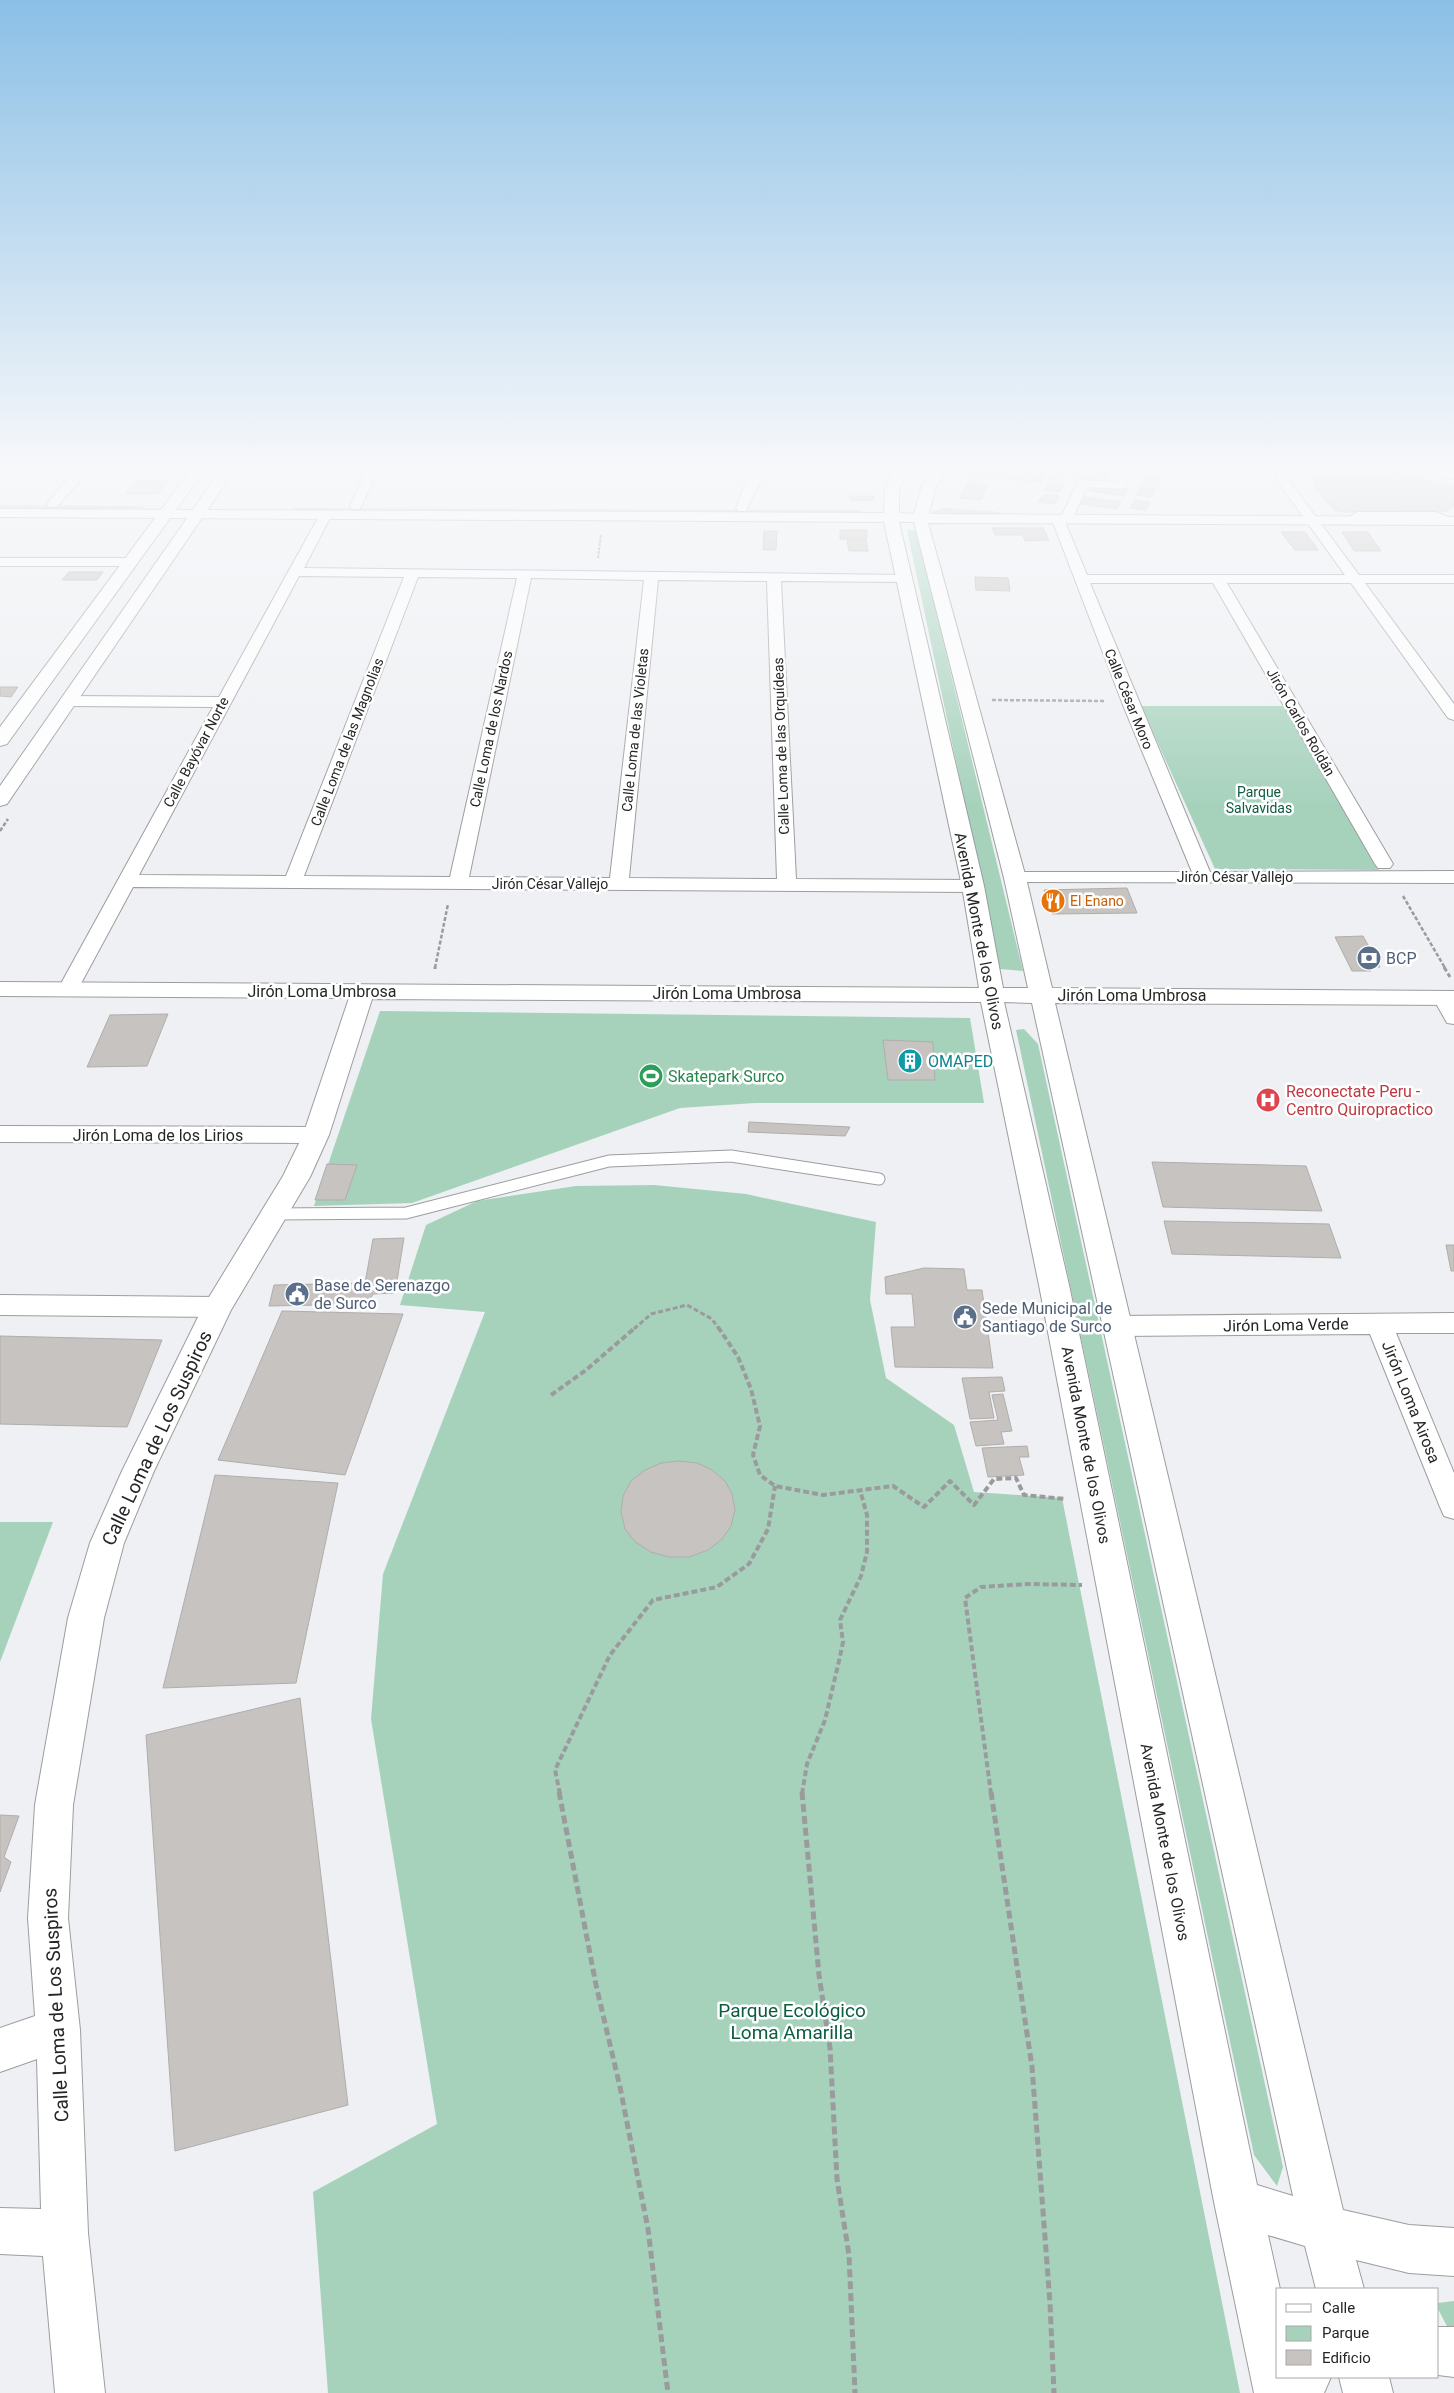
<svg xmlns="http://www.w3.org/2000/svg" width="1454" height="2393" font-family="Roboto,sans-serif">
<style>
.green{fill:#a6d2bc}
.building{fill:#c6c3c1;stroke:#b0adab}
.lines{fill:none;stroke-linecap:round;stroke-linejoin:round}
.service-far1-casing{stroke:#9b9d9f;stroke-width:8}
.service-casing{stroke:#9b9d9f;stroke-width:13}
.minor-casing{stroke:#9b9d9f;stroke-width:2}
.tertiary-casing{stroke:#9b9d9f;stroke-width:2}
.secondary-casing{stroke:#9b9d9f;stroke-width:2}
.primary-casing{stroke:#9b9d9f;stroke-width:2}
.path-far4{stroke:#9a9b9d;stroke-width:2;stroke-dasharray:3 1;stroke-linecap:butt}
.path-far3{stroke:#9a9b9d;stroke-width:2.5;stroke-dasharray:4 2;stroke-linecap:butt}
.path-far2{stroke:#9a9b9d;stroke-width:3;stroke-dasharray:5 2.5;stroke-linecap:butt}
.path-far1{stroke:#9a9b9d;stroke-width:4;stroke-dasharray:6 3;stroke-linecap:butt}
.path{stroke:#9a9b9d;stroke-width:5;stroke-dasharray:8 4;stroke-linecap:butt}
.service-far1{stroke:#fff;stroke-width:6}
.service{stroke:#fff;stroke-width:11}
.minor{fill:#fff;fill-rule:evenodd}
.tertiary{fill:#fff;fill-rule:evenodd}
.secondary{fill:#fff;fill-rule:evenodd}
.primary{fill:#fff;fill-rule:evenodd}
.labels{text-anchor:middle;dominant-baseline:central;stroke-width:5;stroke-linejoin:round;paint-order:stroke}
.far-street-label{font-size:14px;fill:#262627;stroke:#fff}
.far-park-label{font-size:14px;fill:#0b5c41;stroke:#fff}
.far-food-label{font-size:14px;fill:#c56008;stroke:#fff;text-anchor:start}
.street-label{font-size:16px;fill:#262627;stroke:#fff}
.service-label{font-size:16px;fill:#4e5e75;stroke:#fff;text-anchor:start}
.culture-label{font-size:16px;fill:#0d838f;stroke:#fff;text-anchor:start}
.leisure-label{font-size:16px;fill:#27864d;stroke:#fff;text-anchor:start}
.health-label{font-size:16px;fill:#be3a42;stroke:#fff;text-anchor:start}
.near-street-label{font-size:19px;fill:#262627;stroke:#fff}
.near-park-label{font-size:19px;fill:#0b5c41;stroke:#fff}
</style>
<rect width="100%" height="100%" fill="#eef0f3"/>
<path class="green" d="M0 505 144 506 142 509H68L45 513H0Z
M293 508 860 510V513L292 511Z
M943 508 993 511 1001 513 1000 515 939 516 931 512Z
M907 530H916L1023 971 1000 969Z
M1141 706H1284L1379 870 1215 869Z
M380 1011 970 1018 984 1103H755L680 1108 412 1203 314 1206Z
M1024 1029 1038 1044 1283 2167 1277 2186 1254 2155 1016 1030Z
M654 1185 746 1194 876 1222 870 1300 886 1378 954 1425 974 1492 1062 1498 1240 2393H328L313 2192 437 2124 371 1719 383 1574 485 1312 400 1305 426 1225 477 1201 576 1186Z
M0 1522H53L0 1662Z
M1454 2301V2334H1451L1438 2309V2303Z"/>
<path class="building" d="M1016 471 1044 475 1040 482 961 474 965 471Z
M1053 471 1067 473 1062 481 1047 479Z
M1076 471H1089L1111 474 1108 481 1073 476Z
M1310 471H1391L1454 486V506L1447 511 1344 512 1334 510 1315 488Z
M1146 477 1161 479 1157 487 1142 485Z
M136 481H168L158 494H125Z
M968 481 988 483 981 500 960 498Z
M1049 482 1064 484 1059 492 1044 490Z
M1093 484 1128 489 1124 496 1089 491Z
M1140 487 1156 489 1151 497 1136 495Z
M1044 494 1059 496 1054 504 1038 502Z
M850 496H873L874 500 851 501Z
M1085 497 1121 502 1117 509 1081 504Z
M1135 500 1151 502 1146 510 1130 508Z
M992 528H1043L1049 540 1025 541 1023 535H995Z
M840 530H867V539H840Z
M764 531H777L776 550H763Z
M1281 532H1305L1318 550H1295Z
M1342 532H1368L1381 551H1354Z
M847 540H866L868 551H849Z
M69 572H103L97 580H62Z
M975 577 1008 578 1010 591 976 590Z
M0 687H18L11 697 0 696Z
M1127 888 1137 913 1052 914 1044 890Z
M1363 936 1380 967H1369L1371 971H1352L1335 937Z
M168 1014 147 1066 87 1067 110 1015Z
M883 1040 933 1042 935 1080H888Z
M749 1122 850 1127 845 1136 748 1132Z
M1152 1162 1306 1166 1322 1211 1163 1207Z
M327 1164 357 1165 345 1200H315Z
M1164 1221 1329 1224 1341 1258 1172 1254Z
M404 1238 395 1293 373 1294 368 1304 269 1306 274 1285 365 1283 373 1239Z
M1446 1245H1454V1271H1451Z
M924 1268 964 1269 967 1290H982L993 1368 895 1367 891 1327H915L912 1294H886L885 1277Z
M282 1311 403 1314 345 1475 218 1460Z
M0 1336 162 1340 127 1427 0 1424Z
M1002 1377 1005 1391 989 1392 994 1418 970 1419 962 1378Z
M1003 1394 1012 1431 1001 1432 1004 1444 976 1446 970 1422 998 1420 992 1395Z
M1027 1446 1029 1457H1019L1024 1475 988 1477 982 1448Z
M679 1461 697 1463 712 1470 725 1481 732 1494 735 1510 731 1526 722 1539 708 1550 689 1557H669L651 1552 635 1542 625 1529 621 1512 623 1496 631 1481 645 1470 661 1463Z
M215 1475 338 1483 296 1683 163 1688Z
M300 1698 348 2105 175 2151 146 1735Z
M0 1815 19 1816 4 1857 11 1862 0 1892Z"/>
<g class="lines">
<defs>
<path id="service-far1" d="M1348 521 1358 515H1435L1452 521"/>
<path id="service" d="M274 1214 406 1213 609 1161 731 1156 879 1179"/>
<path id="minor" d="M75 471H88L57 507H49L47 504 49 501Z
M366 471H378L360 509H352L350 506Z
M753 471H765L746 511H738L736 508 744 486Z
M1120 471H1132L1124 489 1087 487 1072 520 1066 524 1087 575H1345L1278 482 1276 471H1288L1290 482 1359 575H1454V583H1365L1454 704V720L1448 718 1351 583H1227L1393 864 1390 868H1378L1375 864 1213 583H1090L1210 872 1454 871V883L1008 882 1006 878 1008 874 1015 872H1192L1123 705 1052 520 1053 517H1061L1079 480 1116 482Z
M325 512 331 516 304 568 909 575 911 578 904 582 781 581 796 879 973 880 980 882 982 886 980 890 973 892 133 887 78 989 75 993 68 995 61 993 58 989 213 707 68 706 62 704 60 701 62 698 68 696 219 697 319 516ZM299 576 404 577 286 876 139 875ZM418 577 517 578 450 877 304 876ZM531 578 644 580 610 878 469 877ZM658 580 767 581 777 879 629 878Z
M0 558H131L138 562 131 566H0Z
M1443 992 1450 994 1454 999V1024L1447 1023 1433 998 1436 994Z
M0 1126 316 1127 324 1130 327 1135 324 1140 316 1143 0 1142Z
M0 1295 218 1297 227 1300 231 1307 227 1314 218 1317 0 1315Z
M1454 1313V1333H1396L1454 1473V1519L1444 1516 1440 1507 1370 1334 1118 1336 1109 1333 1105 1326 1109 1319 1118 1316Z"/>
<path id="tertiary" d="M894 471H908L899 489V513L914 514 921 489 931 471H945L935 489 929 514 1454 517V525L928 523 1026 878 1052 988 1454 991V1005L1055 1003 1343 2210 1409 2225 1454 2228V2276L1409 2273 1356 2260 1364 2289H1316L1305 2246 1268 2235 1280 2289H1278V2377H1331L1324 2393H1254L1214 2202 1039 1285 981 1002 372 999 329 1135 310 1177 231 1310 154 1471 124 1543 104 1618 73 1805 68 1918 80 2030 88 2233 105 2393H55L43 2256 0 2254V2208L41 2209 37 2059 0 2072V2028L35 2016 28 1918 35 1805 68 1618 90 1543 122 1471 203 1307 283 1176 303 1135 349 998 0 996V982L979 988 962 886 884 522 0 517V509L884 513 885 489ZM899 522H914L1004 878 1028 988H1003L984 886ZM1004 1002 1032 1003 1293 2196 1257 2185 1069 1285Z
M1438 2327H1454V2377L1438 2375Z
M1339 2377H1389L1393 2393H1343Z"/>
<path id="secondary" d="M190 471H204L7 744 0 746V727Z
M220 471H234L7 804 0 806V786Z"/>
<path id="primary" d="M1430 471H1454V479L1432 474Z"/>
</defs>
<use href="#service-far1" class="service-far1-casing"/>
<use href="#service" class="service-casing"/>
<use href="#minor" class="minor-casing"/>
<use href="#tertiary" class="tertiary-casing"/>
<use href="#secondary" class="secondary-casing"/>
<use href="#primary" class="primary-casing"/>
<path class="path-far4" d="M598 558 601 534"/>
<path class="path-far3" d="M992 700 1106 701
M0 831 8 819
M1403 896 1445 968
M435 968 448 904"/>
<path class="path-far2" d="M1444 967 1450 977
M435 969V967
M634 1329 651 1314 687 1305 712 1319 719 1329"/>
<path class="path-far1" d="M718 1327 738 1357 751 1389 760 1426 753 1455 760 1475 775 1486 823 1495 893 1486 924 1507 950 1481 974 1505 994 1479 1016 1478 1024 1495 1065 1499
M551 1395 586 1370 636 1327
M560 1794 555 1770 610 1655 653 1600 717 1587 749 1564 768 1529 775 1486
M802 1794 807 1764 825 1720 839 1661 843 1642 840 1620 861 1576 867 1552V1515L860 1490
M991 1794 965 1598 981 1587 1028 1584 1082 1585"/>
<path class="path" d="M559 1792 596 1985 620 2087 648 2229 668 2393
M802 1792 819 1975 830 2048 837 2179 849 2255 855 2393
M991 1792 1032 2067 1050 2303 1054 2393"/>
<use href="#service-far1" class="service-far1"/>
<use href="#service" class="service"/>
<use href="#minor" class="minor"/>
<use href="#tertiary" class="tertiary"/>
<use href="#secondary" class="secondary"/>
<use href="#primary" class="primary"/>
</g>
<linearGradient id="sky" x2="0" y2="1"><stop stop-color="#8bc0e6"/><stop offset="0.58" stop-color="#f7f8fa"/><stop offset="1" stop-color="#f7f8fa" stop-opacity="0"/></linearGradient>
<rect width="1454" height="806" fill="url(#sky)"/>
<defs>
<symbol id="restaurant-disc" viewBox="-11 -11 22 22"><circle r="9.5" fill="#e8710a" stroke="#fff"/><path d="M-5-6h1v4h1v-4h1v4h1v-4h1v5L-1.5 .5V6h-2V.5L-5-1ZM5-6V6H3V1.5H1.5Q1.5-4 5-6Z" fill="#fff"/></symbol>
<symbol id="bank-disc" viewBox="-11 -11 22 22"><circle r="9.5" fill="#5c6f8a" stroke="#fff"/><path d="M-6-4H6V4H-6ZM0-2.3a2.3 2.3 0 1 0 0 4.6a2.3 2.3 0 1 0 0-4.6Z" fill="#fff"/></symbol>
<symbol id="building-disc" viewBox="-11 -11 22 22"><circle r="9.5" fill="#0f9aa8" stroke="#fff"/><path d="M-4-6H4V6H1V3H-1V6H-4ZM-2.5-4.3h1.7v1.8h-1.7ZM.8-4.3h1.7v1.8H.8ZM-2.5-1h1.7V.8h-1.7ZM.8-1h1.7V.8H.8Z" fill="#fff"/></symbol>
<symbol id="stadium-disc" viewBox="-11 -11 22 22"><circle r="9.5" fill="#2e9e5b" stroke="#fff"/><path d="M0-5a6.5 5 0 1 0 0 10a6.5 5 0 1 0 0-10ZM-3.5-1.8h7v3.6h-7Z" fill="#fff"/></symbol>
<symbol id="hospital-disc" viewBox="-11 -11 22 22"><circle r="9.5" fill="#e0444e" stroke="#fff"/><path d="M-5-5h3v3.5h4V-5h3V5h-3V1.5h-4V5h-3Z" fill="#fff"/></symbol>
<symbol id="civic-disc" viewBox="-11 -11 22 22"><circle r="9.5" fill="#5c6f8a" stroke="#fff"/><path d="M-.6-6.5H3V-4.5H.6V-3L4-1V1h2V6H-6V1h2V-1L-.6-3ZM-1.2 2.5V6h2.4V2.5Z" fill="#fff"/></symbol>
</defs>
<g fill-rule="evenodd">
<use href="#restaurant-disc" x="1039" y="887" width="28" height="28"/>
<use href="#bank-disc" x="1355" y="944" width="28" height="28"/>
<use href="#building-disc" x="896" y="1047" width="28" height="28"/>
<use href="#stadium-disc" x="637" y="1062" width="28" height="28"/>
<use href="#hospital-disc" x="1254" y="1086" width="28" height="28"/>
<use href="#civic-disc" x="283" y="1280" width="28" height="28"/>
<use href="#civic-disc" x="951" y="1303" width="28" height="28"/>
</g>
<g class="labels">
<g class="far-street-label">
<text transform="translate(1129 699) rotate(68)">Calle César Moro</text>
<text transform="translate(1301 722) rotate(60)">Jirón Carlos Roldán</text>
<text transform="translate(491 729) rotate(-78)">Calle Loma de los Nardos</text>
<text transform="translate(635 730) rotate(-84)">Calle Loma de las Violetas</text>
<text transform="translate(347 742) rotate(-69)">Calle Loma de las Magnolias</text>
<text transform="translate(781 746) rotate(-92)">Calle Loma de las Orquídeas</text>
<text transform="translate(196 752) rotate(-62)">Calle Bayóvar Norte</text>
<text x="1235" y="877">Jirón César Vallejo</text>
<text x="550" y="884">Jirón César Vallejo</text>
</g>
<g class="far-park-label">
<text x="1259" y="792">Parque<tspan x="1259" dy="16">Salvavidas</tspan></text>
</g>
<g class="far-food-label">
<text x="1070" y="901">El Enano</text>
</g>
<g class="street-label">
<text transform="translate(979 931) rotate(79)">Avenida Monte de los Olivos</text>
<text x="322" y="991">Jirón Loma Umbrosa</text>
<text x="727" y="993">Jirón Loma Umbrosa</text>
<text x="1132" y="995">Jirón Loma Umbrosa</text>
<text x="158" y="1135">Jirón Loma de los Lirios</text>
<text transform="translate(1286 1325) rotate(-1)">Jirón Loma Verde</text>
<text transform="translate(1411 1402) rotate(68)">Jirón Loma Airosa</text>
<text transform="translate(1086 1445) rotate(79)">Avenida Monte de los Olivos</text>
<text transform="translate(1165 1842) rotate(79)">Avenida Monte de los Olivos</text>
</g>
<g class="service-label">
<text x="1386" y="958">BCP</text>
<text x="314" y="1285">Base de Serenazgo<tspan x="314" dy="18">de Surco</tspan></text>
<text x="982" y="1308">Sede Municipal de<tspan x="982" dy="18">Santiago de Surco</tspan></text>
</g>
<g class="culture-label">
<text x="928" y="1061">OMAPED</text>
</g>
<g class="leisure-label">
<text x="668" y="1076">Skatepark Surco</text>
</g>
<g class="health-label">
<text x="1286" y="1091">Reconectate Peru -<tspan x="1286" dy="18">Centro Quiropractico</tspan></text>
</g>
<g class="near-street-label">
<text transform="translate(157 1438) rotate(-65)">Calle Loma de Los Suspiros</text>
<text transform="translate(56 2005) rotate(-93)">Calle Loma de Los Suspiros</text>
</g>
<g class="near-park-label">
<text x="792" y="2010">Parque Ecológico<tspan x="792" dy="22">Loma Amarilla</tspan></text>
</g>
</g>
<rect x="1276" y="2288" width="162" height="90" fill="#ffffff" stroke="#a8a8a9"/>
<rect x="1286" y="2304" width="25" height="8" fill="#ffffff" stroke="#a8a8a9"/>
<text x="1322" y="2313" font-size="15" fill="#262627">Calle</text>
<rect x="1286" y="2326" width="25" height="15" fill="#a6d2bc" stroke="#a8a8a9"/>
<text x="1322" y="2338" font-size="15" fill="#262627">Parque</text>
<rect x="1286" y="2350" width="25" height="15" fill="#c6c3c1" stroke="#a8a8a9"/>
<text x="1322" y="2363" font-size="15" fill="#262627">Edificio</text>
</svg>
